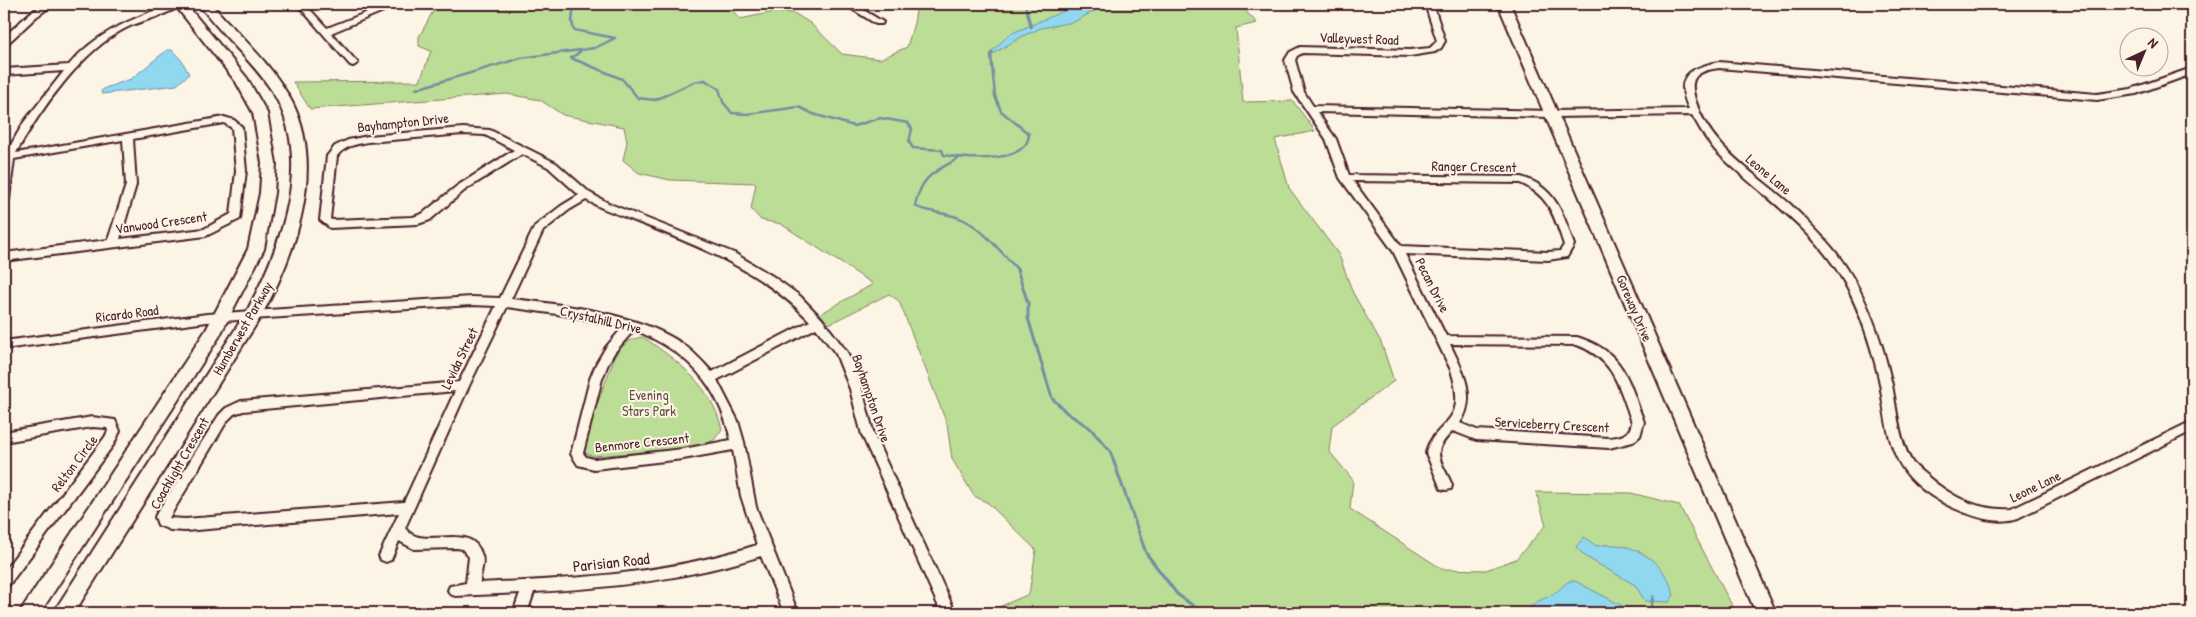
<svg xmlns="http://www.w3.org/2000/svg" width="2196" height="617" font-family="'Patrick Hand',sans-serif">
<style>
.green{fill:#bcdd96;stroke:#837e60}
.water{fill:#8fd8f0;stroke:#738ea1}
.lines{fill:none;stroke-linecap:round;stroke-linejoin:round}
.stream-far1{stroke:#738ea1;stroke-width:2.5}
.stream{stroke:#738ea1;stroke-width:3}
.street-casing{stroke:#4a1f2b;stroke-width:4}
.secondary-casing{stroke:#4a1f2b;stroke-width:4}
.street{fill:#fcf5e5;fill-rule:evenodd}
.secondary{fill:#fcf5e5;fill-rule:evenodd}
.labels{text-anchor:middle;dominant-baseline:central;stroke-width:4;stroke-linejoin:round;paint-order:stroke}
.street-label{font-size:14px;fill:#4a1f2b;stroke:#fcf5e5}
.park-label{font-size:14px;fill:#664e46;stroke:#fcf5e5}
.near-street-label{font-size:16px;fill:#4a1f2b;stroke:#fcf5e5}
</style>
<rect width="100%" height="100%" fill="#fcf5e5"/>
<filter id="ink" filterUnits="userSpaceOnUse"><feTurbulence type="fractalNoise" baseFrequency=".02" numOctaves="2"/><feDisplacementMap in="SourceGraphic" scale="10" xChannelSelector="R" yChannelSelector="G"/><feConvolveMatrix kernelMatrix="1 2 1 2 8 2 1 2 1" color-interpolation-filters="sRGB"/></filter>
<g filter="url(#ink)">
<path class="green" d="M437 4H730L729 6 740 19 774 12 794 13 810 23 842 54 880 59 907 47 914 23 917 4H1239L1257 23 1236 28 1243 102 1293 101 1315 131 1275 139 1289 188 1339 255 1353 293 1381 342 1394 381 1332 426 1329 451 1353 480 1350 509 1442 569 1486 570 1516 559 1546 525 1536 492 1631 493 1679 505 1736 613H985L1029 594 1036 550 988 503 974 496 952 459 947 424 899 301 889 294 829 324 820 314 873 284 781 224 761 220 751 209 756 183 670 180 639 173 623 160 627 142 624 127 563 115 540 100 507 94 310 109 293 82 420 81 431 51 419 46V37Z
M643 337C679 362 711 385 722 429L714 440 697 448 593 456 585 453 583 442 615 356C623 345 628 339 643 337Z"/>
<path class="water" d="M1074 4H1107L1074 22 1041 28 1023 36 991 55V52L1010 34 1064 11Z
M167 50H172L182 61 189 74 177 85 102 94 101 91 105 88 131 79Z
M1584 537 1596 546C1631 539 1665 560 1674 595L1669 602 1645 601 1635 585 1586 557 1576 547Z
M1569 581H1575L1636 613H1529C1532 599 1543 601 1553 594 1559 590 1564 585 1569 581Z"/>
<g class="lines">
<path class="stream-far1" d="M1025 4 1031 27
M580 52 571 58 622 79 638 98 655 100 694 82 705 80 719 89 723 102 732 113 747 114 799 107 813 114 854 126 880 118 908 123 912 129 909 142 913 148 942 150 944 155C966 159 1027 165 1029 134L1001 111 995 96 991 55 993 53
M416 89 521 58 595 48 615 38 574 30 572 22 574 4
M959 158C934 172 921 176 915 206 931 214 949 212 964 220 986 231 1002 254 1019 271"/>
<path class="stream" d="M1017 270 1028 303V318L1052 398 1067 413 1090 428 1110 451 1146 553 1177 594 1203 613
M1650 613 1653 597"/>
<defs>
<path id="street" d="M45 4H54L36 17 7 44 4 45V37L30 13Z
M171 4H182C170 15 142 20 126 28 82 50 40 110 16 153L224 117 234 120 242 127 246 171 240 219 206 236 4 261V253L108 240 126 185 123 140 14 159 9 199 4 202V157L24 122 64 71 4 75V69L69 65C96 32 133 19 171 4ZM224 123 232 128 236 171 231 214 204 229 120 239 136 185 133 139Z
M297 4H305L327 28 386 5 389 4 393 7 331 33 358 63 353 66 350 65Z
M844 4H854L883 22 882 24H876Z
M1425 4H1433L1445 41 1441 48 1435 52 1410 56 1302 53 1297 56 1295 60 1304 92 1313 106 1552 111 1689 109C1674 77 1688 68 1719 62L2097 94 2131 89 2192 68V74L2136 94 2097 100 1719 68C1698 71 1688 76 1695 99 1708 146 1755 173 1790 204 1806 220 1823 236 1837 254 1866 292 1882 339 1892 385 1897 410 1899 441 1912 462 1916 467 1921 471 1926 475 1951 497 1978 511 2012 509L2192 421V431L2018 518C2001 524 1981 519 1966 513 1944 505 1918 490 1904 470 1886 445 1885 408 1879 379 1870 341 1858 303 1837 270 1805 221 1755 191 1715 150L1705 137 1692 115 1552 117 1317 112 1336 139 1349 175 1521 177C1555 186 1564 215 1574 245L1567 257 1548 260 1405 254 1446 336 1577 337C1625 352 1628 380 1644 422L1640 436 1633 442 1609 448 1476 440 1453 431C1429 454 1441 459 1452 485L1451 489 1446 490 1441 489 1426 453C1429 432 1455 423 1456 402 1457 391 1454 380 1451 370L1393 251 1340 178 1326 139 1294 92 1285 60 1290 52 1300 47 1410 50 1430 48 1437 41ZM1353 181 1520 183C1550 196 1554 216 1564 245L1560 251 1548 252 1401 246ZM1450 344 1577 345C1615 359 1619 388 1632 422 1630 435 1621 437 1609 438L1477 430 1460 423C1478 397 1462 369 1450 344Z
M463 128 490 130 556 163 590 193 610 204 734 253 774 277 800 296 822 319 847 352 862 389 874 435 952 605 953 613H939L938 605 862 435 850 389 836 354 816 328 717 380 738 421 744 442 756 507 798 613H784L761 556C687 579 612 588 534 592L527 613H513L520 593 455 596 450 594 448 590 450 586 466 583 469 557 462 549 457 548 414 549 399 541 391 560 386 562 381 560 379 556 399 513 185 531 170 530 158 525 155 517 157 513 219 415 226 408 241 401 459 382 496 306 472 305 207 322 4 349V341L207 314 472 297 500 298 535 226 561 206 579 195 548 167 522 154 465 190 430 220 418 224 330 228 320 220 327 156 335 146 348 140 368 136ZM463 134 485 135 514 150 457 186 422 214 413 217 332 220 330 219 337 156C345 146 356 144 368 142ZM586 200 602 208C676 238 754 262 810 321L712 372C702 361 693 351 681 343 639 314 562 304 511 299L543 231 569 210ZM507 307 571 316 623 327 606 347 596 364 590 379 571 454 578 465 594 469 683 459 733 450 741 496 757 545C667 574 574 579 480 583 479 574 485 565 482 556 472 518 422 553 405 528L469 386ZM634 330C687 351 718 384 731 440L683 449 594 459 586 457 583 453 602 379 608 364 614 353ZM455 391 404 502 185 519 169 518 227 421 234 414 243 411Z
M92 417 115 420 120 431 114 444 9 585 4 587V571L105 437 108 431 107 428 92 427 4 442V432Z"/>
<path id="secondary" d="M174 4H186L247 78 267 113 276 163 274 193 264 249 219 337 40 613H19L206 330 248 249 260 193 262 163 253 113 236 82Z
M199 4H211C239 35 274 66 293 104 326 171 294 258 260 318L74 613H53L247 311C281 246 315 160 272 91 251 59 221 35 199 4Z
M1498 4H1510L1776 613H1756Z"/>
</defs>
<use href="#street" class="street-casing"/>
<use href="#secondary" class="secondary-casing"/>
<use href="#street" class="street"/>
<use href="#secondary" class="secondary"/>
</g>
</g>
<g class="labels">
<g class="street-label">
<text transform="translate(1359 38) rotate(2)">Valleywest Road</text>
<text transform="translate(403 122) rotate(-6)">Bayhampton Drive</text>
<text transform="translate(1474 166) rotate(1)">Ranger Crescent</text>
<text transform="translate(1769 174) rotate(40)">Leone Lane</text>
<text transform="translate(161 222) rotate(-8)">Vanwood Crescent</text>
<text transform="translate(1433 285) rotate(63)">Pecan Drive</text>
<text transform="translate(1635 308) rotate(67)">Goreway Drive</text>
<text transform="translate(127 313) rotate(-7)">Ricardo Road</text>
<text transform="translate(601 319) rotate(13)">Crystalhill Drive</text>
<text transform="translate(242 328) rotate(-60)">Humberwest Parkway</text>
<text transform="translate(459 358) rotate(-64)">Levida Street</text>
<text transform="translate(872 398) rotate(71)">Bayhampton Drive</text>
<text transform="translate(1552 424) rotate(3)">Serviceberry Crescent</text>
<text transform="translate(642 442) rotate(-6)">Benmore Crescent</text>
<text transform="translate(74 463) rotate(-53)">Relton Circle</text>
<text transform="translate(179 463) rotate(-60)">Coachlight Crescent</text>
<text transform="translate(2035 486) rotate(-26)">Leone Lane</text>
</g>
<g class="park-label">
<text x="649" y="394">Evening<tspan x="649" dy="16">Stars Park</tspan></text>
</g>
<g class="near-street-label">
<text transform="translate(611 562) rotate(-6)">Parisian Road</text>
</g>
</g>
<rect width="2196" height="617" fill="none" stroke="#fcf5e5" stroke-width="20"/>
<rect x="10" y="10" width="2176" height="597" fill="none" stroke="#4a1f2b" stroke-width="2" filter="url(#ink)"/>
<g transform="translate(2144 52) rotate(44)"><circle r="24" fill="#fcf5e5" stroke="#b59f9b"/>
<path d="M0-4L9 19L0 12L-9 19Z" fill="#4a1f2b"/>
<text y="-8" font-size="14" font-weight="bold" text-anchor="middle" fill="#4a1f2b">N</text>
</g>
</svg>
